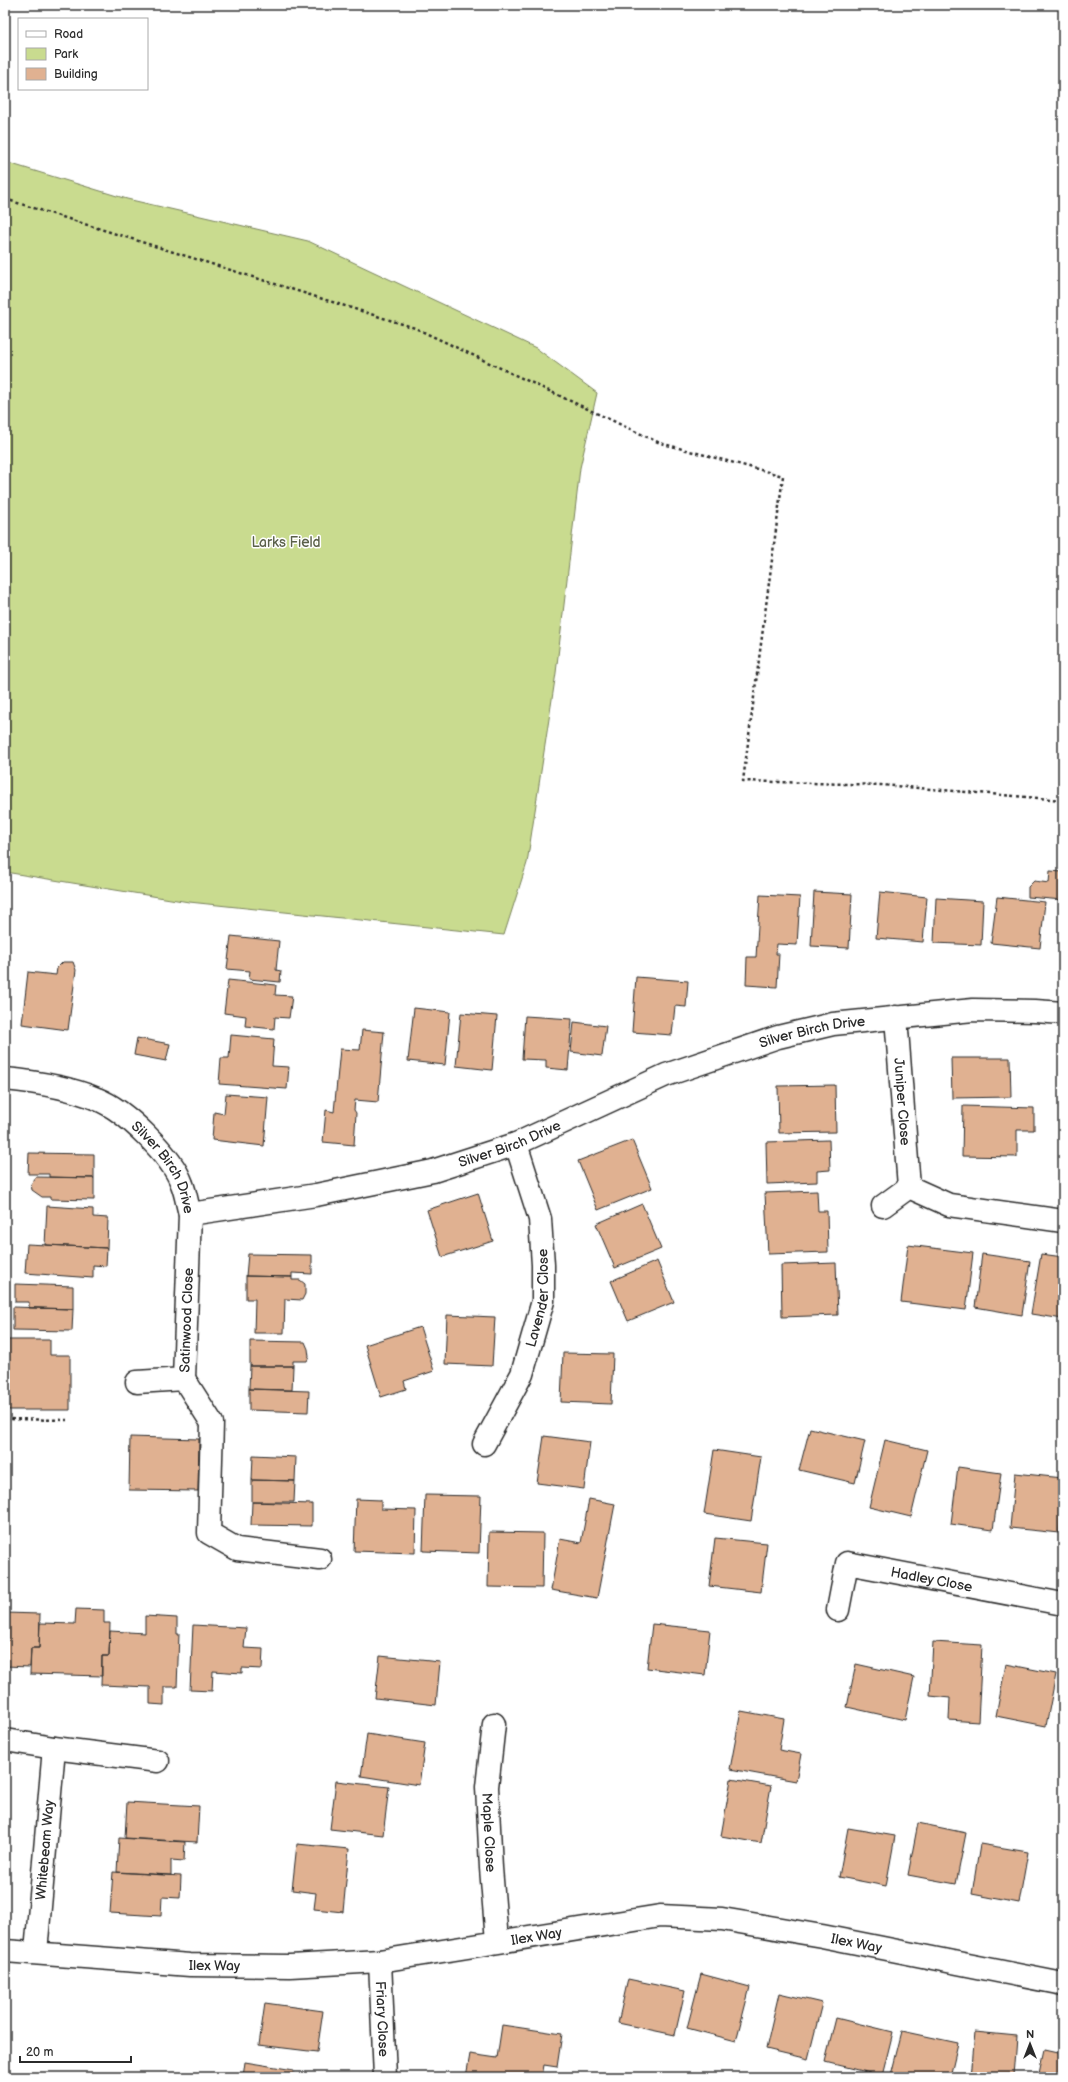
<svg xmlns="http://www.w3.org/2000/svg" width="1068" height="2082" font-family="'Balsamiq Sans',sans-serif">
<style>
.green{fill:#c9db8f;stroke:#7a835d}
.building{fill:#e0b191;stroke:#2b2b2b}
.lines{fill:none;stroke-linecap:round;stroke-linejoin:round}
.minor-casing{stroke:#2b2b2b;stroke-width:25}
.path{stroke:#2b2b2b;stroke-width:2.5;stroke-dasharray:3 3;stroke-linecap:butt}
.minor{stroke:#fff;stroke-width:22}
.labels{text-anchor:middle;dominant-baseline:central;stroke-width:3;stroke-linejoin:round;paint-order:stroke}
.park-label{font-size:14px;fill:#5a6049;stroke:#fff}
.street-label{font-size:14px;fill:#2b2b2b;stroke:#fff}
</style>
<rect width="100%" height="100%" fill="#fff"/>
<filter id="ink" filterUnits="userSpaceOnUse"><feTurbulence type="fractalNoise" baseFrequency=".025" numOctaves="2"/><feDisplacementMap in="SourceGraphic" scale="8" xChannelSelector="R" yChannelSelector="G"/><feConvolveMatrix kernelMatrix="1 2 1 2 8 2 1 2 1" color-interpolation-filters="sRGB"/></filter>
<g filter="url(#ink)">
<path class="green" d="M5 162 127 199 308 241 536 348 597 393 580 468 556 673 527 863 504 935 189 902 5 872Z"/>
<path class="building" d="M1050 871 1063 872V900L1028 897V887L1034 881 1049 883Z
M814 892 852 894 849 948 811 946Z
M880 892 927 897 923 942 876 938Z
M760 895 800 897 797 945 777 944 776 954H779L777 987 746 985 747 957H756Z
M997 897 1045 902 1040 948 991 943Z
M936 898 983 901 981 945 934 943Z
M231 936 279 941 276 970 281 971 280 982 249 979 250 971 227 969Z
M63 962H73L76 970 68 1030 22 1024 28 972 56 975 57 968Z
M5 964H9L5 989Z
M636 977 688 981 686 1007 675 1006 672 1035 632 1032Z
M228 980 276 985 275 995 292 996 289 1018 275 1017 274 1029 245 1026 246 1016 224 1013Z
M414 1008 450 1012 445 1065 408 1061Z
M461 1013 497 1016 492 1070 456 1066Z
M525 1016 572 1019 568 1070 546 1068V1060L522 1059Z
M574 1022 606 1026 602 1056 571 1052Z
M362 1030 384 1032 378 1102 355 1100 354 1110 356 1113 354 1145 323 1142 326 1110 334 1112 340 1049 360 1050Z
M231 1035 274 1039 272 1066 289 1067 287 1089 219 1084 221 1058H229Z
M137 1038 170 1044 166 1061 134 1055Z
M951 1058H1010L1011 1097 952 1098Z
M835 1085 836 1132 779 1133 778 1086Z
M226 1094 268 1097 264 1146 212 1140 214 1112 224 1114Z
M963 1106 1034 1108V1130H1017V1157L962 1156Z
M632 1140 652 1188 598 1210 578 1161Z
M829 1140 830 1170 817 1171V1182L767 1184 766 1142Z
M29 1153 94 1154V1178L49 1177V1174H28Z
M36 1177 94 1178V1200L50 1199V1197H42L32 1190 31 1184Z
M817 1191 818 1211H827L828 1252 768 1254 765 1193Z
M478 1193 493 1241 442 1257 427 1210Z
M642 1204 661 1249 615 1268 596 1224Z
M47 1206 93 1209V1217L108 1218 107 1248 45 1245Z
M27 1244 107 1248 106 1266 93 1265V1278L25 1273Z
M908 1245 973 1253 966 1310 901 1302Z
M248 1254 312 1255V1274L292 1273V1277L246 1276Z
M982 1254 1030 1261 1022 1315 975 1307Z
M1041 1254 1063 1257V1319L1031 1314Z
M657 1261 674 1302 628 1321 611 1281Z
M836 1263 838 1315 782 1317 781 1265Z
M246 1276 292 1277V1280H300L305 1284V1294L302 1300 285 1299 284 1333H254L255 1299H246Z
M15 1284 73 1286V1309L29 1308V1302H15Z
M13 1307 73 1309 72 1331 13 1330Z
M447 1315 495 1317 492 1366 445 1364Z
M420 1327 434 1371 404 1381 406 1389 381 1397 365 1345Z
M5 1340H50V1355H70V1410H5Z
M250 1341 305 1342 308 1349 309 1357 307 1361H293V1366H250Z
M563 1353 613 1354 611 1404 561 1402Z
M250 1366H293L292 1390 249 1389Z
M249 1389 309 1391 308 1412 249 1410Z
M810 1428 865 1441 855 1483 799 1470Z
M544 1436 590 1442 584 1489 537 1483Z
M130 1437 199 1439 198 1491 129 1490Z
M885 1440 927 1450 911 1517 869 1507Z
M714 1450 761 1457 751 1521 704 1514Z
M253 1455 296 1457 295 1481 252 1480Z
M958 1467 1001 1473 993 1530 951 1524Z
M1015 1473 1063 1478 1059 1533 1010 1528Z
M252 1480 295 1481 294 1502H252Z
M425 1495 481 1496 479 1553 423 1551Z
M356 1499 381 1500V1509L416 1510 415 1553 354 1551Z
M589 1499 615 1504 597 1598 551 1590 560 1539 581 1543Z
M252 1502 312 1504V1526L251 1525Z
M489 1532 543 1533 542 1588 488 1587Z
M715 1538 767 1543 761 1592 709 1586Z
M76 1609 104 1610V1623H110L109 1656H102V1676L30 1674 31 1648H39L40 1623 75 1624Z
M5 1613 40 1614 39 1648H31L30 1667 5 1666Z
M145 1616 177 1618V1634H179L177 1687H164V1705L150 1704V1687L101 1685 102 1656H109L110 1631 145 1633Z
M652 1624 710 1630 705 1675 647 1668Z
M193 1625 246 1628 244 1648 263 1649 262 1669 242 1668V1673L213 1671 212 1691 190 1690Z
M933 1642 982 1645 978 1722 949 1720 950 1698 930 1696Z
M380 1656 440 1662 436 1705 375 1698Z
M856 1664 914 1677 905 1720 847 1707Z
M1006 1664 1056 1674 1046 1726 996 1716Z
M741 1711 784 1719 779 1750 801 1754 796 1781 730 1769Z
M367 1734 425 1743 419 1785 361 1776Z
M731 1779 771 1786 761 1843 721 1836Z
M336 1781 389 1787 383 1835 330 1829Z
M127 1802 199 1806 197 1842 125 1838Z
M918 1823 966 1833 956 1884 908 1875Z
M848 1828 895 1836 886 1886 839 1877Z
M119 1838 185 1842 184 1861 171 1860V1875L117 1872Z
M297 1844 349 1849 343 1912 314 1909 316 1893 292 1890Z
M980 1844 1028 1852 1019 1903 972 1894Z
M113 1872 181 1876 180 1898 162 1897 161 1916 110 1913Z
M701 1974 750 1987 736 2041 687 2028Z
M628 1979 685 1991 675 2035 618 2023Z
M779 1993 822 2003 808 2059 766 2049Z
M265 2003 323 2011 317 2052 259 2045Z
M836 2018 893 2032 882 2076 825 2062Z
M502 2025 562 2034 557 2067 544 2065 542 2077H466L470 2054 497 2058Z
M902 2031 958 2043 950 2077H901L891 2075Z
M975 2032 1017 2036 1014 2077H971Z
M1045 2049 1063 2053V2077H1039Z
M245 2062 294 2070 293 2077H243Z"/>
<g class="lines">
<defs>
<g id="minor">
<path id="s1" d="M896 1017 909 1187"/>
<path id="s2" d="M5 1079C36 1082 69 1087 97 1099 125 1110 172 1156 182 1184 186 1194 187 1204 190 1214L316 1195 433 1171 516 1144 666 1075 778 1037 833 1024 973 1010 1035 1011 1063 1013"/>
<path d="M883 1206 909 1187 949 1205 1063 1221"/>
<path d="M184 1379 212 1423 209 1533 237 1549 320 1559"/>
<path id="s3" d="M137 1382 184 1379 190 1214"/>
<path id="s4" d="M484 1444 522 1374 543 1301V1265L540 1219 516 1144"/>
<path id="s5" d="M838 1610 847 1563 1063 1604"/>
<path id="s6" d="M494 1724 487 1787 491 1868 497 1941"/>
<path d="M5 1740 54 1748 36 1952"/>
<path d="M54 1748 158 1761"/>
<path id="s7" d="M5 1951 190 1965 290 1966 380 1961 660 1916 722 1919 822 1936 1063 1984"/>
<path id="s8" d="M380 1961 385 2077"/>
</g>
</defs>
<use href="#minor" class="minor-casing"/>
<path class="path" d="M5 199 415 328 660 443 783 476 743 781 881 785 1063 800
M5 1419 67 1420"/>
<use href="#minor" class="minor"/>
</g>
</g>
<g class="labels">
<g class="park-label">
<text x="286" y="542">Larks Field</text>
</g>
<g class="street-label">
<text stroke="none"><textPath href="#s2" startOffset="900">Silver Birch Drive</textPath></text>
<text stroke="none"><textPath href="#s1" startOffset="85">Juniper Close</textPath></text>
<text stroke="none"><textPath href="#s2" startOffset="576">Silver Birch Drive</textPath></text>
<text stroke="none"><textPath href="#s2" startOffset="193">Silver Birch Drive</textPath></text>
<text stroke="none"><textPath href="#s4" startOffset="158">Lavender Close</textPath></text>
<text stroke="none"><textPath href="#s3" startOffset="106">Satinwood Close</textPath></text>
<text stroke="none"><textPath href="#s5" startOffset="134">Hadley Close</textPath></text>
<text stroke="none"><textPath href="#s6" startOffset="109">Maple Close</textPath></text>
<text transform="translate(45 1850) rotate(-85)">Whitebeam Way</text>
<text stroke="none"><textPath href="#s7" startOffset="534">Ilex Way</textPath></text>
<text stroke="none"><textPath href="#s7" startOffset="858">Ilex Way</textPath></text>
<text stroke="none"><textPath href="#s7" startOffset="210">Ilex Way</textPath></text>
<text stroke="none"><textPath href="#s8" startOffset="58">Friary Close</textPath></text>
</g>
</g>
<rect width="1068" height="2082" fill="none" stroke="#fff" stroke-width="20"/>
<rect x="10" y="10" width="1048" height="2062" fill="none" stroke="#2b2b2b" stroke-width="1.5" filter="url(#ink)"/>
<rect x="18" y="18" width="130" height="72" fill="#ffffff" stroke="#aaaaaa"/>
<rect x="26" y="31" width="20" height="6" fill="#ffffff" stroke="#aaaaaa"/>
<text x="54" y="38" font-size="12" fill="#2b2b2b">Road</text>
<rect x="26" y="48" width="20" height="12" fill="#c9db8f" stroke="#aaaaaa"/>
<text x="54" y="58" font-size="12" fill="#2b2b2b">Park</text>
<rect x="26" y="68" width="20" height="12" fill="#e0b191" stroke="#aaaaaa"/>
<text x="54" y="78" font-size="12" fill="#2b2b2b">Building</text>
<g transform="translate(1030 2044)" stroke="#ffffff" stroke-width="3" paint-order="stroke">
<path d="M0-3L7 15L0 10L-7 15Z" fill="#2b2b2b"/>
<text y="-6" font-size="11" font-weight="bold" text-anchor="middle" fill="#2b2b2b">N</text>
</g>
<path d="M20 2056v6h111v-6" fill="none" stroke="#2b2b2b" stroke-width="2"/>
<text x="26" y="2056" font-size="12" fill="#2b2b2b" stroke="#ffffff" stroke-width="3" paint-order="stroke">20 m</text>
</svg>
